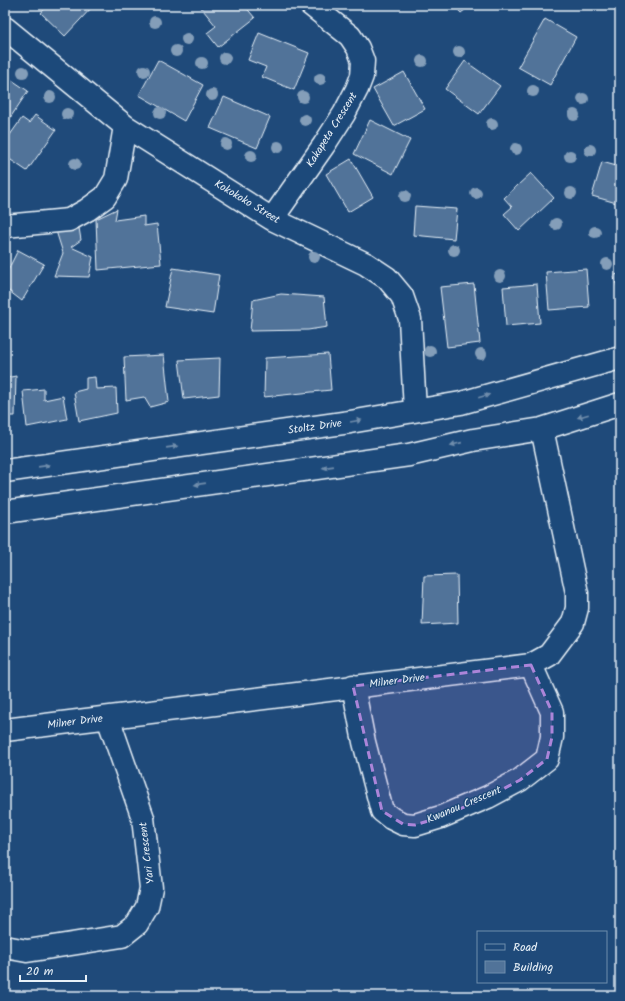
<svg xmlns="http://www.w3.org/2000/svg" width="625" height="1001" font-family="Kalam,sans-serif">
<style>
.building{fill:#517399;stroke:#e8f1f8}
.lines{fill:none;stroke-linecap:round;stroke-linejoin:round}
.minor-casing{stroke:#e8f1f8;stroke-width:25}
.minor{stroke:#1f4a7a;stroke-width:22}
.tree{fill:#849eb9}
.oneway{fill:#6f8dac}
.marked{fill:#ac85d9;fill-opacity:0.2;stroke:#ac85d9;stroke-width:3;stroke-dasharray:8 5;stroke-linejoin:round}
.labels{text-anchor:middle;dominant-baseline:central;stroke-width:3;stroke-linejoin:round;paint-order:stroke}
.street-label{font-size:11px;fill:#e8f1f8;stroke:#1f4a7a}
</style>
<rect width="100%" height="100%" fill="#1f4a7a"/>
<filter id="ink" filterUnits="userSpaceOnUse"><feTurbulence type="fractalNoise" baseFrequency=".025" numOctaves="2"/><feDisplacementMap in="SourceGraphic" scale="8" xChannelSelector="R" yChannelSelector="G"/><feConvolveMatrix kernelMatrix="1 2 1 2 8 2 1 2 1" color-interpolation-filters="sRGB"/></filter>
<g filter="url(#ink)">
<path class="building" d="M48 5H94L65 36 41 13Z
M199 5H244L255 18 218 47 207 33 216 26Z
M454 5H471L461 13Z
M545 19 576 37 550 85 518 67Z
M259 33 309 53 294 90 262 77 266 67 248 60Z
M158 60 203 85 184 121 139 95Z
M465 61 500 86 479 114 445 89Z
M404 72 425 109 394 126 373 89Z
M6 76 28 91 8 121 5 119Z
M224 97 270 117 257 148 210 128Z
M35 115 56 130 27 171 5 156V142L22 118 29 123Z
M370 120 410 140 393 174 354 154Z
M351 159 373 197 348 212 326 174Z
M602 162 620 167V204L592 196Z
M531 173 554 198 519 231 504 214 512 207 504 198Z
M415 206 457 209 454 239 413 235Z
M117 209 115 220 144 216V226L157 224 161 264 98 270 96 219Z
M79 228 81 240 71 247 93 257 89 277 54 276 63 253 56 231Z
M18 250 44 264 22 301 5 288V276Z
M173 268 219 275 213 314 165 307Z
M586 269 589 307 549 310 546 272Z
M620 273V293L613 276Z
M474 284 480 343 447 347 440 287Z
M537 284 540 323 506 326 503 287Z
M281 294 324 297 327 327 308 330 250 331 253 300Z
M328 354 331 390 264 397 265 358Z
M164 355 169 402 150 407 144 397 126 400 124 357Z
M220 358 219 395 184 399 179 360Z
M16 376 15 416H5V378Z
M95 377 96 389 116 388 117 413 79 421 74 392 86 389V378Z
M44 389V400L63 396 67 419 27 427 23 391Z
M457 575 458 623 422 625 424 576Z"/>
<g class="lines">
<defs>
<path id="minor" d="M5 28 125 126 272 219 366 264 387 278 402 296 410 319 415 410
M272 219 324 145 344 114 357 89 362 76 363 61 358 48 350 36 311 5
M5 226 69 220 87 210 105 197 116 179 125 126
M5 471 350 422 461 403 620 358
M5 512 409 455 473 440 542 429 620 404
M353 686 364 742 382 811 391 818 403 824 415 825 441 817 488 797 520 780 547 759 552 737V712L531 665
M5 730 531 665 549 655 573 623 577 608V593L542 429
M5 947 27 951 122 936 137 924 147 907 151 888 143 818 108 718"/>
</defs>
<use href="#minor" class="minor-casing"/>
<use href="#minor" class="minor"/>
</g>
<g class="tree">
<circle cx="155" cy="22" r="6"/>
<circle cx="187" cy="39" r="6"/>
<circle cx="176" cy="51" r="6"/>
<circle cx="459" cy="52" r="6"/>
<circle cx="225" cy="58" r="6"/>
<circle cx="422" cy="61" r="6"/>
<circle cx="202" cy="63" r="6"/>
<circle cx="144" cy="71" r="6"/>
<circle cx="23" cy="72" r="6"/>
<circle cx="320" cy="79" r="6"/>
<circle cx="533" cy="91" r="6"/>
<circle cx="212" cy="95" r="6"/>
<circle cx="50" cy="97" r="6"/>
<circle cx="303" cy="97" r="6"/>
<circle cx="583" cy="99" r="6"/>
<circle cx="160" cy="113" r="6"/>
<circle cx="67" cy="114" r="6"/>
<circle cx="574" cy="115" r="6"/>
<circle cx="305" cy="120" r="6"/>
<circle cx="492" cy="124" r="6"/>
<circle cx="226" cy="144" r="6"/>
<circle cx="278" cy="147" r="6"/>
<circle cx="516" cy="149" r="6"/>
<circle cx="590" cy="150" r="6"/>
<circle cx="251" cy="156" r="6"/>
<circle cx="570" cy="156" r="6"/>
<circle cx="75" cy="164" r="6"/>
<circle cx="476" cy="193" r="6"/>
<circle cx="571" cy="193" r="6"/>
<circle cx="405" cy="196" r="6"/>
<circle cx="556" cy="224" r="6"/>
<circle cx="595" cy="232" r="6"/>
<circle cx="454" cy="250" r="6"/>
<circle cx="314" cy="257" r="6"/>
<circle cx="607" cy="264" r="6"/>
<circle cx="500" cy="276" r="6"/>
<circle cx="430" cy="351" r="6"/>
<circle cx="481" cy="354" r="6"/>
</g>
<defs><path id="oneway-solid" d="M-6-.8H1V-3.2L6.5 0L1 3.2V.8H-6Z"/></defs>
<g class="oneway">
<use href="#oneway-solid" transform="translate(484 396) rotate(-16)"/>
<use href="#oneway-solid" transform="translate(583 416) rotate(163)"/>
<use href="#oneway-solid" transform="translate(356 421) rotate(-10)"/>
<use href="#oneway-solid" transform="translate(456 444) rotate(167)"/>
<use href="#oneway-solid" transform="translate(172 447) rotate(-8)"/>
<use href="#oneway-solid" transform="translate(44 466) rotate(-8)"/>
<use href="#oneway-solid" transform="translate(328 467) rotate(172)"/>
<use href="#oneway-solid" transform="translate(200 484) rotate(172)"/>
</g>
</g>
<path class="marked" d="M531 665 552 712V737L547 759 520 780 488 797 441 817 415 825 403 824 382 811 353 686Z"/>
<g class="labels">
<g class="street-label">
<text transform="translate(332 130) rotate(-58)">Kakapeta Crescent</text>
<text transform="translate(247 202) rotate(31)">Kokokoko Street</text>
<text transform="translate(315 427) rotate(-8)">Stoltz Drive</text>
<text transform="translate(397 681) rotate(-7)">Milner Drive</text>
<text transform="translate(75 722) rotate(-7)">Milner Drive</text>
<text transform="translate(464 805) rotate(-23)">Kwanau Crescent</text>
<text transform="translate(147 853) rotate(-97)">Yari Crescent</text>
</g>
</g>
<rect width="625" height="1001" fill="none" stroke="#1f4a7a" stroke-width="20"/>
<rect x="10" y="10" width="605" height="981" fill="none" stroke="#e8f1f8" stroke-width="1.5" filter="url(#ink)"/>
<rect x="477" y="931" width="130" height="52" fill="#1f4a7a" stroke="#6f8dac"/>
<rect x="485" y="944" width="20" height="6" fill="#1f4a7a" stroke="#6f8dac"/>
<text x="513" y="951" font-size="12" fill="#e8f1f8">Road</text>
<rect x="485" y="961" width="20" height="12" fill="#517399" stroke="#6f8dac"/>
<text x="513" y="971" font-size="12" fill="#e8f1f8">Building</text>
<path d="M20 975v6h66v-6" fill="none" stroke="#e8f1f8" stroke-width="2"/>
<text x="26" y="975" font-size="12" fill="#e8f1f8" stroke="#1f4a7a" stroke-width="3" paint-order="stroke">20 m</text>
</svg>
